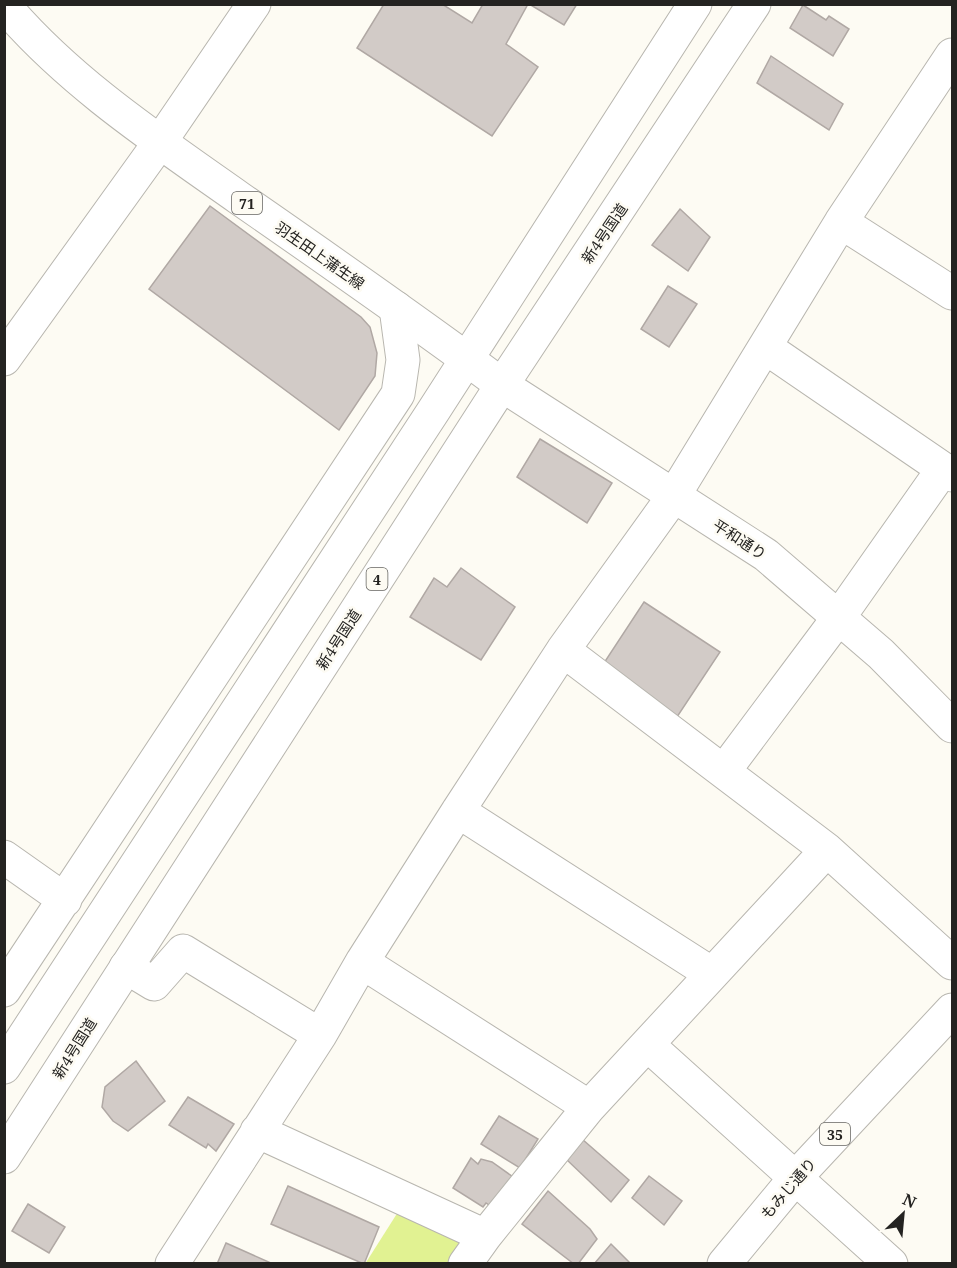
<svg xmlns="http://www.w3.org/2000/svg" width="957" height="1268" font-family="'Noto Serif','Noto Sans JP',serif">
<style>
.green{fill:#e1f292}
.building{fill:#d2cbc7;stroke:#b0a8a4;stroke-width:1.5}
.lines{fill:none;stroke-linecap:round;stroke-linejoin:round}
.minor-casing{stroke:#b8b6af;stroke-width:35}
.major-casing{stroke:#b8b6af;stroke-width:35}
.highway-casing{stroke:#b8b6af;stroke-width:35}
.minor{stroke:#fff;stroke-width:33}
.major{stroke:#fff;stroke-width:33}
.highway{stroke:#fff;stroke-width:33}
.labels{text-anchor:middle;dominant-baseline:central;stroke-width:5;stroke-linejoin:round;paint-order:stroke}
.shield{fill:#fdfbf3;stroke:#656460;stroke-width:1.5}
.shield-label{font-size:14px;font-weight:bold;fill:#242321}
.street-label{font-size:15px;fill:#242321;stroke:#fdfbf3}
</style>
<rect width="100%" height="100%" fill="#fdfbf3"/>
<path class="green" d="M398 1212 456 1235 461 1251 452 1263 365 1264Z"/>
<path class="building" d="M384 4H442L472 23 483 4H528L506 44 538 67 492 136 357 48Z
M529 4H577L564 25Z
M803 5 826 20 829 16 849 29 833 56 790 28Z
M771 56 843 104 829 130 757 83Z
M210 206 361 317 370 327 377 353 375 376 339 430 149 289Z
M680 209 710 237 688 271 652 245Z
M668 286 697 304 669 347 641 329Z
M540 439 612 483 587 523 517 477Z
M461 568 515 607 481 660 410 617 434 578 447 587Z
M644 602 720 652 675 720 600 669Z
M136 1061 165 1101 128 1131 113 1121 102 1107 105 1087Z
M188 1097 234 1124 216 1151 208 1144 206 1148 169 1125Z
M499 1116 538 1139 520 1168 481 1144Z
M582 1139 629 1180 611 1202 567 1160Z
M471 1158 478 1164 481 1159 492 1162 516 1179 495 1209 486 1203 483 1207 453 1188Z
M649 1176 682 1201 664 1225 632 1198Z
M288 1186 379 1227 364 1264 271 1224Z
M548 1191 590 1229 597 1239 578 1264H574L522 1224Z
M28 1204 65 1227 49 1253 12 1231Z
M226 1243 273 1264H217Z
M611 1244 631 1264H594Z"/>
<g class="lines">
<defs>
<path id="minor" d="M841 222 952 293
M765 347 952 475
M4 359 160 142 254 4
M502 385 766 555 881 654 952 726
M563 650 827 850 952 963
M724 771 839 617 943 469
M458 811 712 974
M4 857 65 900
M362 962 589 1107
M126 967 154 984 183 951 320 1035
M4 990 398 394 403 360 396 308
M648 1045 891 1264
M257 1131 485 1236
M172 1264 320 1035 362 962 458 811 563 650 673 497 841 222 952 55
M465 1264 485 1236 589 1107 827 850"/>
<path id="major" d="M4 5C69 82 157 140 239 198 327 259 416 321 502 385
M724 1264 796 1177 952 1010"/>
<path id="highway" d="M4 1067 434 410 695 4
M4 1157 502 385 754 4"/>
</defs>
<use href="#minor" class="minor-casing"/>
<use href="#major" class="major-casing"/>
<use href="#highway" class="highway-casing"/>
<use href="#minor" class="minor"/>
<use href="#major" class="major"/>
<use href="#highway" class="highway"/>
</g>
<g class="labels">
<g class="shield">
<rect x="232" y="192" width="30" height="22" rx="4.5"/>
<rect x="366.5" y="568" width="21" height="22" rx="4.5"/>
<rect x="820" y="1123" width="30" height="22" rx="4.5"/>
</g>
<g class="shield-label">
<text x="247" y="203">71</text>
<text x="377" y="579">4</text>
<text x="835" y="1134">35</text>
</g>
<g class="street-label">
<text transform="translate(604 233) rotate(-56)">新4号国道</text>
<text transform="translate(320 255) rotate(35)">羽生田上蒲生線</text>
<text transform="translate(740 539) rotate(33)">平和通り</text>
<text transform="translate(338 639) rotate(-57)">新4号国道</text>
<text transform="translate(74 1048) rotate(-58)">新4号国道</text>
<text transform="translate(788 1188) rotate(-49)">もみじ通り</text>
</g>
</g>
<rect width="957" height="1268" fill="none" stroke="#242321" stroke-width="12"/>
<g transform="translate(903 1214) rotate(26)" stroke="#fdfbf3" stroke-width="4.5" paint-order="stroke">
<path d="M0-4.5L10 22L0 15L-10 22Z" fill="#242321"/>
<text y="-9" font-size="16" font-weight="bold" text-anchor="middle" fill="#242321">N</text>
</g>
</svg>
